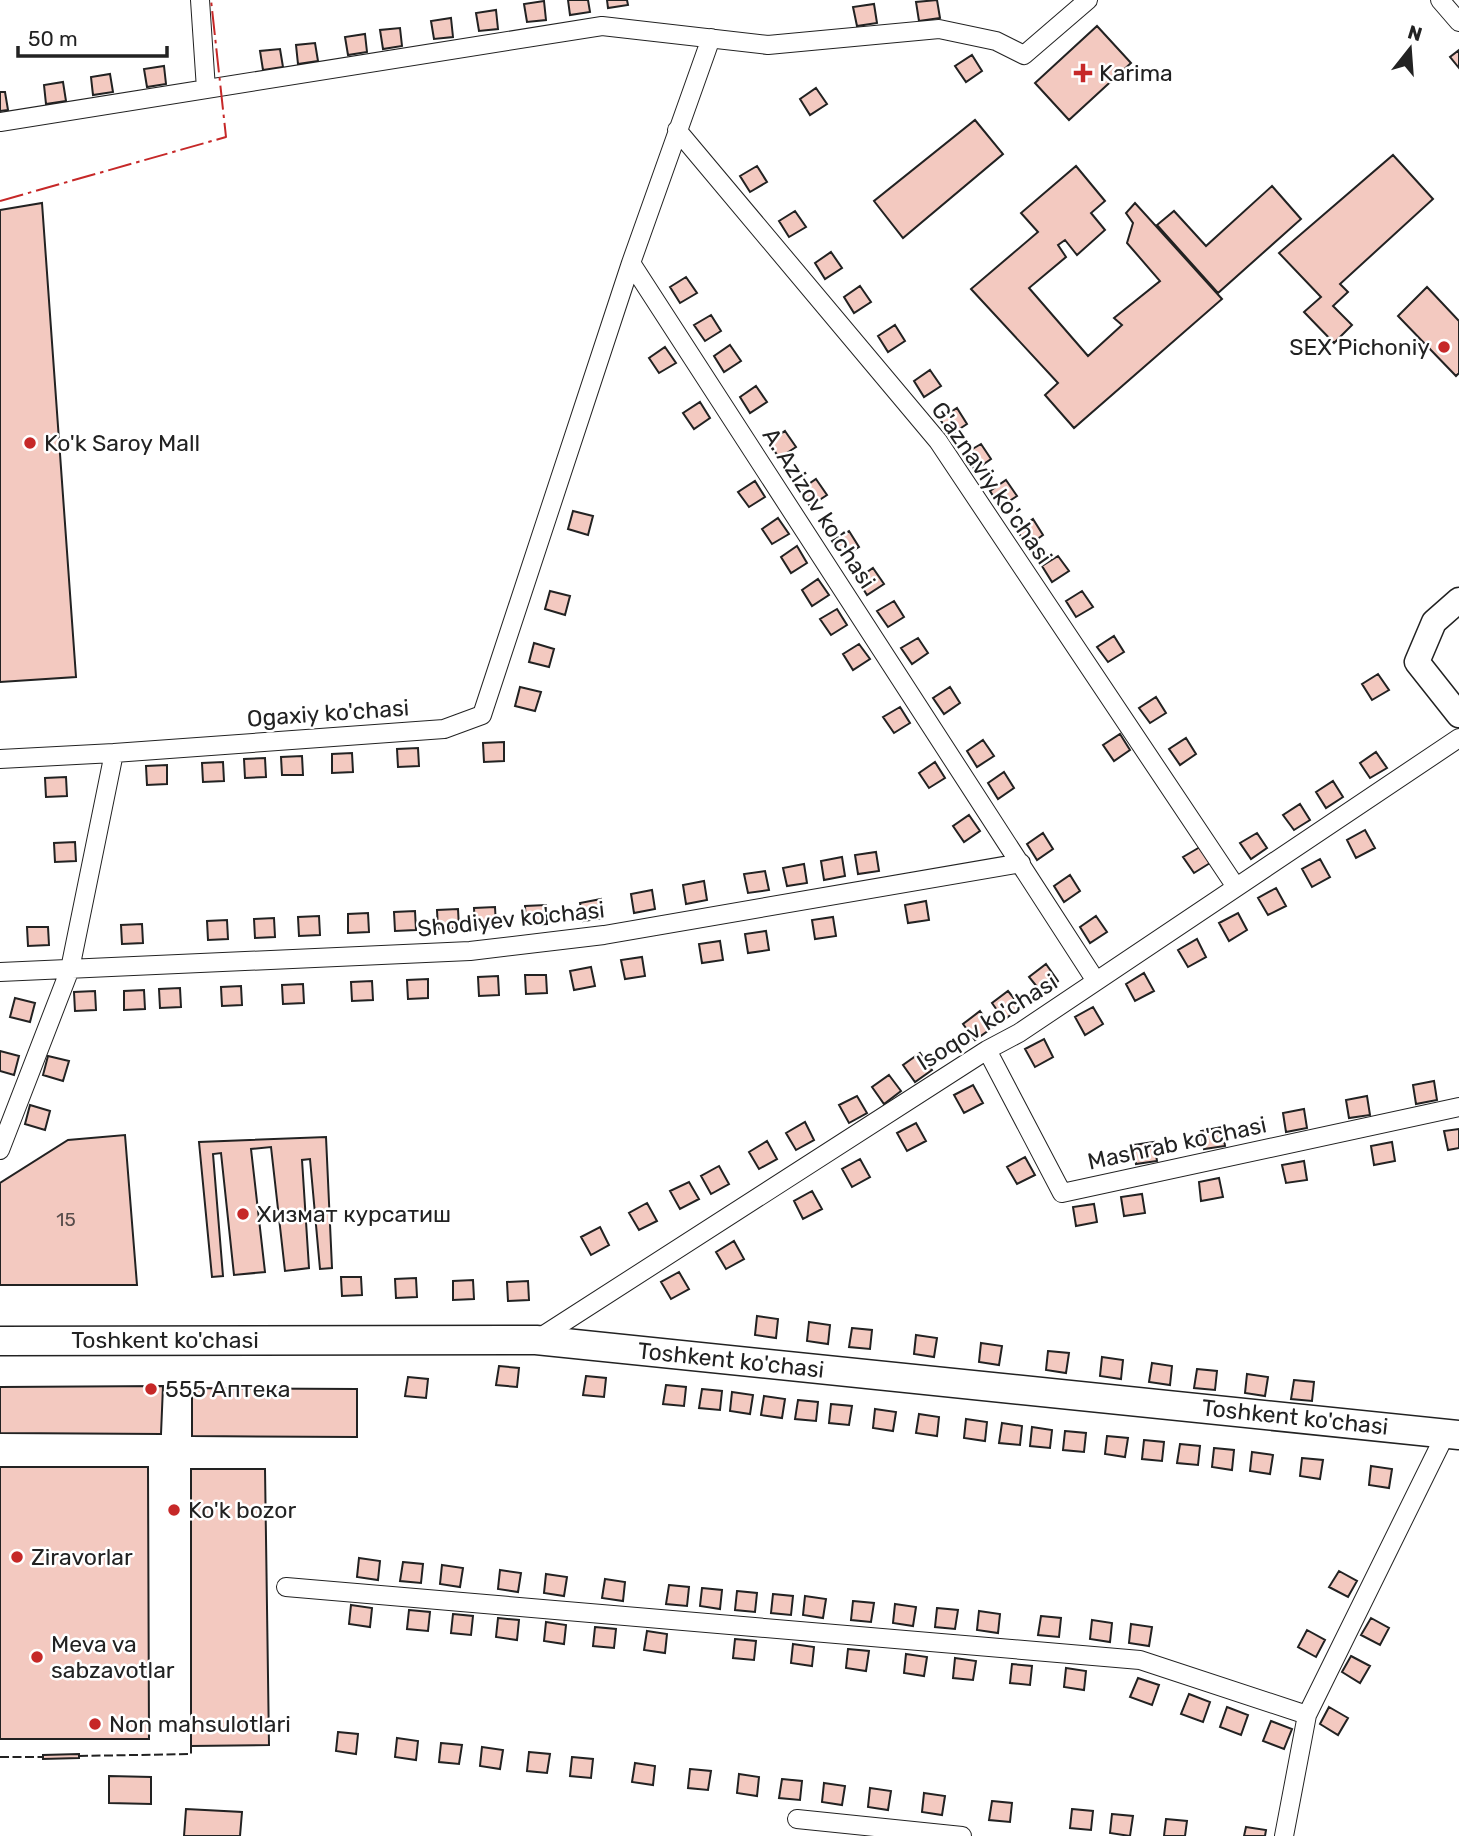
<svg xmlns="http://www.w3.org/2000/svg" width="1459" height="1836" font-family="Rubik,sans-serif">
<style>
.building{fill:#f3c9c0;stroke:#222;stroke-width:2}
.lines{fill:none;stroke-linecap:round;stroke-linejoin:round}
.street-casing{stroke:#222;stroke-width:20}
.secondary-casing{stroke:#222;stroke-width:27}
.primary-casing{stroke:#222;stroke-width:31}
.street{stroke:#fff;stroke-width:18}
.secondary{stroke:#fff;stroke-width:24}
.primary{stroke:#fff;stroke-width:28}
.fence{stroke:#222;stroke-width:2;stroke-dasharray:9 3.5;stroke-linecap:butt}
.power{stroke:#c62828;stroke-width:2;stroke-dasharray:24 5 3.5 5;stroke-linecap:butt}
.poi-dot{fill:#c62828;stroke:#fff;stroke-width:2.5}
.labels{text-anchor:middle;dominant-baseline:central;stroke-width:5;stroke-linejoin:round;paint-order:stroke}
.number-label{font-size:19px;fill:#564c4a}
.poi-label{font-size:23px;fill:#222;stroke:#fff;text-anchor:start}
.street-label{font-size:23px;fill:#222;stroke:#fff}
</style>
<rect width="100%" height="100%" fill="#fff"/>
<path class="building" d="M568 0H588L590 12 570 15Z
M607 0H627L628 5 608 8Z
M937 0 940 18 919 21 916 2Z
M544 1 546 20 527 22 524 4Z
M874 4 877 23 857 26 853 7Z
M496 10 498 29 479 31 476 13Z
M451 18 453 37 434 39 431 21Z
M1097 26 1131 63 1069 120 1035 83Z
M400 28 402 46 383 49 380 30Z
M365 34 367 52 348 55 345 37Z
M315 43 318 61 298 64 296 45Z
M280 49 283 67 263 70 260 51Z
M1459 50V68L1450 57Z
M972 55 982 71 966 82 955 66Z
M164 66 166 84 147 87 144 69Z
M110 74 113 92 93 95 91 77Z
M63 82 66 101 46 104 44 85Z
M816 88 827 104 810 115 800 99Z
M0 92H5L8 110 0 111Z
M975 120 1003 154 903 238 874 201Z
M1393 155 1433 199 1340 284 1348 292 1333 306 1352 325 1334 343 1304 312 1321 297 1279 253Z
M757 166 767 182 750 192 740 176Z
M1076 166 1105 201 1091 213 1105 230 1077 255 1065 240 1058 245 1066 257 1029 288 1088 356 1122 325 1114 318 1160 281 1127 243 1133 223 1126 213 1135 203 1222 299 1074 428 1045 395 1058 383 971 289 1038 232 1021 213Z
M1272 186 1301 219 1218 293 1157 225 1174 211 1206 246Z
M42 203 76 677 0 682V210Z
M795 211 806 227 789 237 779 221Z
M831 252 842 268 825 279 815 263Z
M686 277 697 293 680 303 670 287Z
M860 286 871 302 854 313 844 297Z
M1427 287 1459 321V373L1456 376 1398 316Z
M711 315 721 331 705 341 694 325Z
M895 325 905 341 888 352 878 336Z
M730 345 741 361 724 372 714 356Z
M665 347 676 363 659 373 649 358Z
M930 370 941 386 924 397 914 381Z
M756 386 767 402 750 413 740 397Z
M700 402 710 418 694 429 683 413Z
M957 408 967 424 950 435 940 419Z
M785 431 796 447 779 458 769 442Z
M981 444 991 459 975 470 964 454Z
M816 479 827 495 810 506 800 490Z
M1006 480 1017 496 1000 507 990 491Z
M755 481 765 497 749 507 738 492Z
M573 511 593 516 588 535 568 529Z
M778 518 789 534 772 544 762 529Z
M1033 519 1043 535 1027 546 1017 530Z
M849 531 859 547 843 557 832 541Z
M797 546 807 563 791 573 781 557Z
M1058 556 1069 571 1052 582 1042 566Z
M873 568 884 584 867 595 857 579Z
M818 579 829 595 812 606 802 590Z
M550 591 570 596 565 615 545 609Z
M1082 591 1093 607 1076 617 1066 601Z
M894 601 904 617 888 627 877 611Z
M837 609 847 625 831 635 820 619Z
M1114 636 1124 652 1108 662 1097 647Z
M918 638 928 653 912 664 901 648Z
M534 643 554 649 549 667 529 662Z
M859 644 870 659 853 670 843 654Z
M1378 674 1389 690 1372 700 1362 684Z
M520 687 541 692 535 711 515 706Z
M950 687 960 703 944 714 933 698Z
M1156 697 1166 713 1150 723 1139 708Z
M900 707 910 723 894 733 883 717Z
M1120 734 1130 750 1114 761 1103 745Z
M1186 738 1196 754 1180 765 1169 749Z
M983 740 994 756 977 767 967 751Z
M504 742V761L484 762 483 743Z
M418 748 419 766 398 767 397 749Z
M1376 752 1387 768 1370 778 1360 763Z
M352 753 353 772 332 773V754Z
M302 756 303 775H282L281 757Z
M265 758 266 777 245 778 244 759Z
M223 762 224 781 203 782 202 763Z
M935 762 945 778 929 788 919 773Z
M167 765V784L147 785 146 766Z
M1004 772 1014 788 998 799 988 783Z
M66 777 67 796 46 797 45 778Z
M1333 781 1343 797 1326 808 1316 792Z
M1300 804 1310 820 1294 830 1283 815Z
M969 815 980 831 964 842 953 826Z
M1365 830 1375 848 1356 858 1347 840Z
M1043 833 1053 849 1037 860 1027 844Z
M1257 833 1267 848 1251 859 1240 843Z
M75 842 76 861 55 862 54 843Z
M1200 847 1210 863 1194 873 1183 857Z
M876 852 879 871 858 874 855 855Z
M842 857 845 876 824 880 821 861Z
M1320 859 1330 877 1312 887 1302 869Z
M804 864 807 883 787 886 783 868Z
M765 871 769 890 748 893 744 874Z
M1070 875 1080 891 1064 902 1054 886Z
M704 881 707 900 686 904 683 885Z
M1276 888 1286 906 1268 915 1258 898Z
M652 890 655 909 634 913 631 894Z
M601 899 604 918 583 921 580 903Z
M926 901 929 920 908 923 905 905Z
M546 905 547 924 526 925 525 906Z
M495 907 496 926 475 927 474 908Z
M458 909 459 928 438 929 437 910Z
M415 911 416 930 395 931 394 912Z
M368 913 369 932 348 933V914Z
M1238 913 1247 930 1229 941 1219 923Z
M319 916 320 935 299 936 298 917Z
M1096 916 1107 932 1090 943 1080 927Z
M833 917 836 936 815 939 812 920Z
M274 918 275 937 255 938 254 919Z
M227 920 228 939 208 940 207 921Z
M142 924 143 943 122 944 121 925Z
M27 927H48L49 945 28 946Z
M766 931 769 950 748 953 745 934Z
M1197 939 1206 957 1188 967 1178 950Z
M720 941 723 960 702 963 699 944Z
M642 957 645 976 625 979 621 960Z
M1046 964 1058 981 1042 993 1029 977Z
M591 967 595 986 574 990 570 971Z
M1144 973 1154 991 1135 1001 1126 984Z
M525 975H546L547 993 526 994Z
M498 976 499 995 479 996 478 977Z
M428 979V998L408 999 407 980Z
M372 981 373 1000 352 1001 351 982Z
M303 984 304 1003 283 1004 282 985Z
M241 986 242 1005 222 1006 221 987Z
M180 988 181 1007 160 1008 159 989Z
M144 990 145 1009 124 1010V991Z
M95 991 96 1010 75 1011 74 992Z
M1008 991 1021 1007 1004 1020 992 1003Z
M15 998 35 1003 30 1022 10 1017Z
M1093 1007 1103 1024 1085 1035 1075 1017Z
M980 1011 992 1028 975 1040 963 1024Z
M1044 1039 1053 1057 1035 1067 1025 1049Z
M0 1051 19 1056 14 1075 0 1071Z
M920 1053 932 1070 915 1082 903 1065Z
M48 1056 69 1061 63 1081 43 1075Z
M889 1075 901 1091 884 1104 872 1087Z
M1434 1081 1437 1100 1416 1104 1413 1085Z
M973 1085 983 1103 964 1113 954 1095Z
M857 1096 867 1113 849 1123 839 1105Z
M1367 1096 1370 1115 1349 1118 1346 1100Z
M30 1105 50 1111 45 1130 25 1124Z
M1304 1109 1307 1128 1286 1132 1283 1113Z
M805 1122 814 1140 796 1150 786 1133Z
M916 1123 926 1141 907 1151 897 1133Z
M1222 1127 1225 1146 1204 1149 1201 1131Z
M1459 1129V1148L1448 1150 1444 1131Z
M125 1135 137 1285H0V1183L68 1140Z
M326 1137 332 1268 320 1269 310 1159 302 1160 309 1268 285 1271 271 1147 251 1149 265 1272 234 1275 221 1153 213 1154 223 1276 212 1277 199 1142Z
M767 1141 777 1159 759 1169 749 1152Z
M1154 1142 1157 1161 1136 1164 1133 1145Z
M1392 1142 1395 1161 1374 1165 1371 1146Z
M1025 1157 1035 1175 1017 1184 1007 1167Z
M860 1159 870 1177 852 1187 842 1169Z
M1304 1161 1307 1180 1286 1183 1282 1165Z
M719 1166 729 1184 711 1194 701 1176Z
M1219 1178 1223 1197 1201 1201 1199 1182Z
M689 1182 699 1199 680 1209 670 1191Z
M812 1191 822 1209 803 1219 794 1201Z
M1142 1194 1145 1213 1124 1216 1121 1197Z
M647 1203 657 1221 639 1230 629 1213Z
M1094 1204 1097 1222 1076 1226 1073 1207Z
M600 1227 609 1245 591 1255 581 1237Z
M734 1241 744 1259 726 1269 716 1252Z
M679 1272 689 1289 671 1299 661 1282Z
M341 1277H361L362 1295 342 1296Z
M416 1278 417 1297 396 1298 395 1279Z
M473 1280 474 1299 453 1300V1281Z
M528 1281 529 1300 508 1301 507 1282Z
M757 1316 778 1319 776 1338 755 1335Z
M809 1322 830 1325 828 1344 807 1341Z
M852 1328 872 1330 870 1349 849 1347Z
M916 1335 937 1338 934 1357 914 1354Z
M981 1343 1002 1346 999 1365 979 1362Z
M1048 1351 1069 1353 1066 1373 1046 1370Z
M1102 1357 1123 1360 1121 1379 1100 1376Z
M1152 1363 1172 1366 1170 1385 1149 1382Z
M499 1366 519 1368 517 1387 496 1385Z
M1197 1369 1217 1371 1215 1390 1194 1388Z
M1247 1374 1268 1377 1265 1396 1245 1393Z
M586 1376 606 1378 604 1397 583 1395Z
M408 1377 428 1379 426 1398 405 1396Z
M1294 1380 1314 1382 1312 1401 1291 1399Z
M666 1385 686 1387 684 1406 663 1404Z
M163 1386 161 1434 0 1433V1387Z
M192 1388 357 1389V1437L192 1436Z
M702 1389 722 1391 720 1410 699 1408Z
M732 1392 753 1395 750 1414 730 1411Z
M764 1396 785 1399 782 1418 761 1415Z
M798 1400 818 1402 816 1421 795 1419Z
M831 1404 852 1406 849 1425 829 1423Z
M875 1409 896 1412 893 1431 873 1428Z
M919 1414 939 1417 937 1436 916 1433Z
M966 1419 987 1422 985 1441 964 1438Z
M1002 1423 1022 1426 1020 1445 999 1443Z
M1032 1427 1052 1430 1050 1448 1030 1446Z
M1065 1431 1086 1433 1084 1452 1063 1450Z
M1107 1436 1128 1438 1125 1457 1105 1454Z
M1144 1440 1164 1442 1162 1461 1142 1459Z
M1180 1444 1200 1446 1198 1465 1177 1463Z
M1214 1448 1234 1450 1232 1470 1212 1467Z
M1252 1452 1273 1455 1270 1474 1250 1471Z
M1302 1458 1323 1460 1320 1479 1300 1476Z
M1371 1466 1392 1469 1389 1488 1369 1485Z
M0 1467H148L149 1739H0Z
M191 1469H265L269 1745 191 1746Z
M359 1558 380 1561 378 1580 357 1577Z
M403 1562 423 1564 421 1583 400 1581Z
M442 1565 463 1568 460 1587 440 1584Z
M500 1570 521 1573 518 1592 498 1589Z
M1339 1571 1357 1581 1348 1597 1329 1587Z
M546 1574 567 1577 564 1596 544 1593Z
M605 1579 625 1582 623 1601 602 1598Z
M669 1585 689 1587 687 1606 666 1604Z
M702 1588 722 1590 720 1609 700 1606Z
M737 1591 757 1593 755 1612 735 1610Z
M773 1594 793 1596 791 1615 771 1613Z
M805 1596 826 1599 823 1618 803 1615Z
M853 1601 874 1603 871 1622 851 1620Z
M895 1604 916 1607 913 1626 893 1623Z
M351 1605 372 1608 370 1627 349 1624Z
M937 1608 958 1610 955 1629 935 1627Z
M409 1610 430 1612 428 1631 407 1629Z
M979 1611 1000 1614 998 1633 977 1630Z
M453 1614 473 1616 471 1635 451 1633Z
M1041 1616 1061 1618 1059 1637 1038 1635Z
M498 1618 519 1620 517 1640 496 1637Z
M1371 1618 1389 1628 1380 1645 1361 1635Z
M1092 1620 1112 1623 1110 1642 1090 1639Z
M546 1622 566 1625 564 1644 544 1641Z
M1131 1624 1152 1627 1149 1646 1129 1643Z
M595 1627 616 1629 614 1648 593 1646Z
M1307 1630 1325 1640 1316 1657 1298 1647Z
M647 1631 667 1634 665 1653 644 1650Z
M735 1639 756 1641 754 1660 733 1658Z
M793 1644 814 1647 812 1666 791 1663Z
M848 1649 869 1651 866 1671 846 1668Z
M906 1654 927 1657 924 1676 904 1673Z
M1351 1656 1370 1666 1360 1683 1342 1672Z
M955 1658 976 1661 973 1680 953 1678Z
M1012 1664 1032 1666 1030 1685 1010 1683Z
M1066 1668 1086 1671 1084 1690 1064 1687Z
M1138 1678 1159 1685 1152 1705 1130 1697Z
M1189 1694 1210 1702 1203 1722 1181 1714Z
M1227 1707 1248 1715 1241 1735 1220 1727Z
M1329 1707 1348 1718 1338 1735 1320 1724Z
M1271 1721 1292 1729 1284 1749 1263 1741Z
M338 1732 358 1734 356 1754 336 1751Z
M397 1738 418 1741 416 1760 395 1757Z
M441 1743 462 1745 459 1764 439 1762Z
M482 1747 503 1750 500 1769 480 1766Z
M529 1752 550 1754 547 1773 527 1771Z
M79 1754V1758L43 1759V1755Z
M572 1757 593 1759 591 1778 570 1776Z
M635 1763 655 1766 653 1785 632 1782Z
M690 1769 711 1771 708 1790 688 1788Z
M739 1774 759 1777 757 1796 737 1793Z
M109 1776 151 1777V1804L109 1803Z
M782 1779 802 1781 800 1800 779 1798Z
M824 1783 845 1786 842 1805 822 1802Z
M870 1788 891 1791 888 1810 868 1807Z
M924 1793 945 1796 942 1815 922 1812Z
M992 1801 1012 1803 1010 1822 989 1820Z
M186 1809 242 1812 240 1836H184Z
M1072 1809 1093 1811 1091 1830 1070 1828Z
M1112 1814 1133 1816 1130 1836 1110 1833Z
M1166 1819 1187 1821 1185 1836H1164Z
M1246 1827 1266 1830 1265 1836H1244Z"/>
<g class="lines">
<defs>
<path id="street" d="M200 0 206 89
M1440 0 1459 22
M711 38 631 263 1096 981
M0 122 602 26 768 45 939 29 996 41 1024 55 1088 0
M677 130 938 441 1236 887
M0 759 114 753
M0 972 470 951 604 935 1021 863
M987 1050 1062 1193 1459 1107
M0 1150 70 969 114 753 444 729 482 715 631 263
M536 1340 987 1050 1019 1033 1459 738
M286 1587 1140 1660 1307 1715
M797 1819 962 1836
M1284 1836 1307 1715 1446 1433"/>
<path id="secondary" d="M1459 600 1434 622 1417 662 1459 715"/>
<path id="primary" d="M0 1341 536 1340 1459 1435"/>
</defs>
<use href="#street" class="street-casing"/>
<use href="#secondary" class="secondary-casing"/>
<use href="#primary" class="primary-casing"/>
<use href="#street" class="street"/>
<use href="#secondary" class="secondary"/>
<use href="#primary" class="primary"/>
<path class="fence" d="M79 1756 191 1754V1746
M0 1757H43"/>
<path class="power" d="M0 201 226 137 211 0"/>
</g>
<g class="poi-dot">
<path d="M1079.5 62.5h7v7h7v7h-7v7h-7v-7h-7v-7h7z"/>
<circle cx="1444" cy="347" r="7"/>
<circle cx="30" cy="443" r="7"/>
<circle cx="243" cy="1214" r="7"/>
<circle cx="151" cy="1389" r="7"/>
<circle cx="174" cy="1510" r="7"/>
<circle cx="17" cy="1557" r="7"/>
<circle cx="37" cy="1657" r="7"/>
<circle cx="95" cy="1724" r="7"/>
</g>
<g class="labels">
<g class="number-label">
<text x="66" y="1219">15</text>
</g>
<g class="poi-label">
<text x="1099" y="73">Karima</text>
<text x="1430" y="347" text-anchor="end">SEX Pichoniy</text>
<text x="44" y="443">Ko'k Saroy Mall</text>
<text x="257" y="1214">Хизмат курсатиш</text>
<text x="165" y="1389">555 Аптека</text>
<text x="188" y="1510">Ko'k bozor</text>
<text x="31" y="1557">Ziravorlar</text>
<text x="51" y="1644">Meva va<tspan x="51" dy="26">sabzavotlar</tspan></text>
<text x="109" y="1724">Non mahsulotlari</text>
</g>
<g class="street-label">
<text transform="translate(992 483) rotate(55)">G'aznaviy ko'chasi</text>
<text transform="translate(819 508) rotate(57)">A. Azizov ko'chasi</text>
<text transform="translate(328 713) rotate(-4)">Ogaxiy ko'chasi</text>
<text transform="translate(511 919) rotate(-6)">Shodiyev ko'chasi</text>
<text transform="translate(987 1022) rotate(-32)">Isoqov ko'chasi</text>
<text transform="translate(1177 1143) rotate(-12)">Mashrab ko'chasi</text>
<text x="165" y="1340">Toshkent ko'chasi</text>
<text transform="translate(731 1360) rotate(6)">Toshkent ko'chasi</text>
<text transform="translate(1295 1417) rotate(6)">Toshkent ko'chasi</text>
</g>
</g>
<g transform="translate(1410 49) rotate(17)" stroke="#ffffff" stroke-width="5" paint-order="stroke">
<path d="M0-5L12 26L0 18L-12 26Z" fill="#222222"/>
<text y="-10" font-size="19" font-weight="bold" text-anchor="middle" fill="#222222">N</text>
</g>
<path d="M18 46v10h149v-10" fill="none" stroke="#222222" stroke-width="3.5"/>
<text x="28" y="46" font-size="21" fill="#222222" stroke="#ffffff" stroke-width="5" paint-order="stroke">50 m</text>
</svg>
